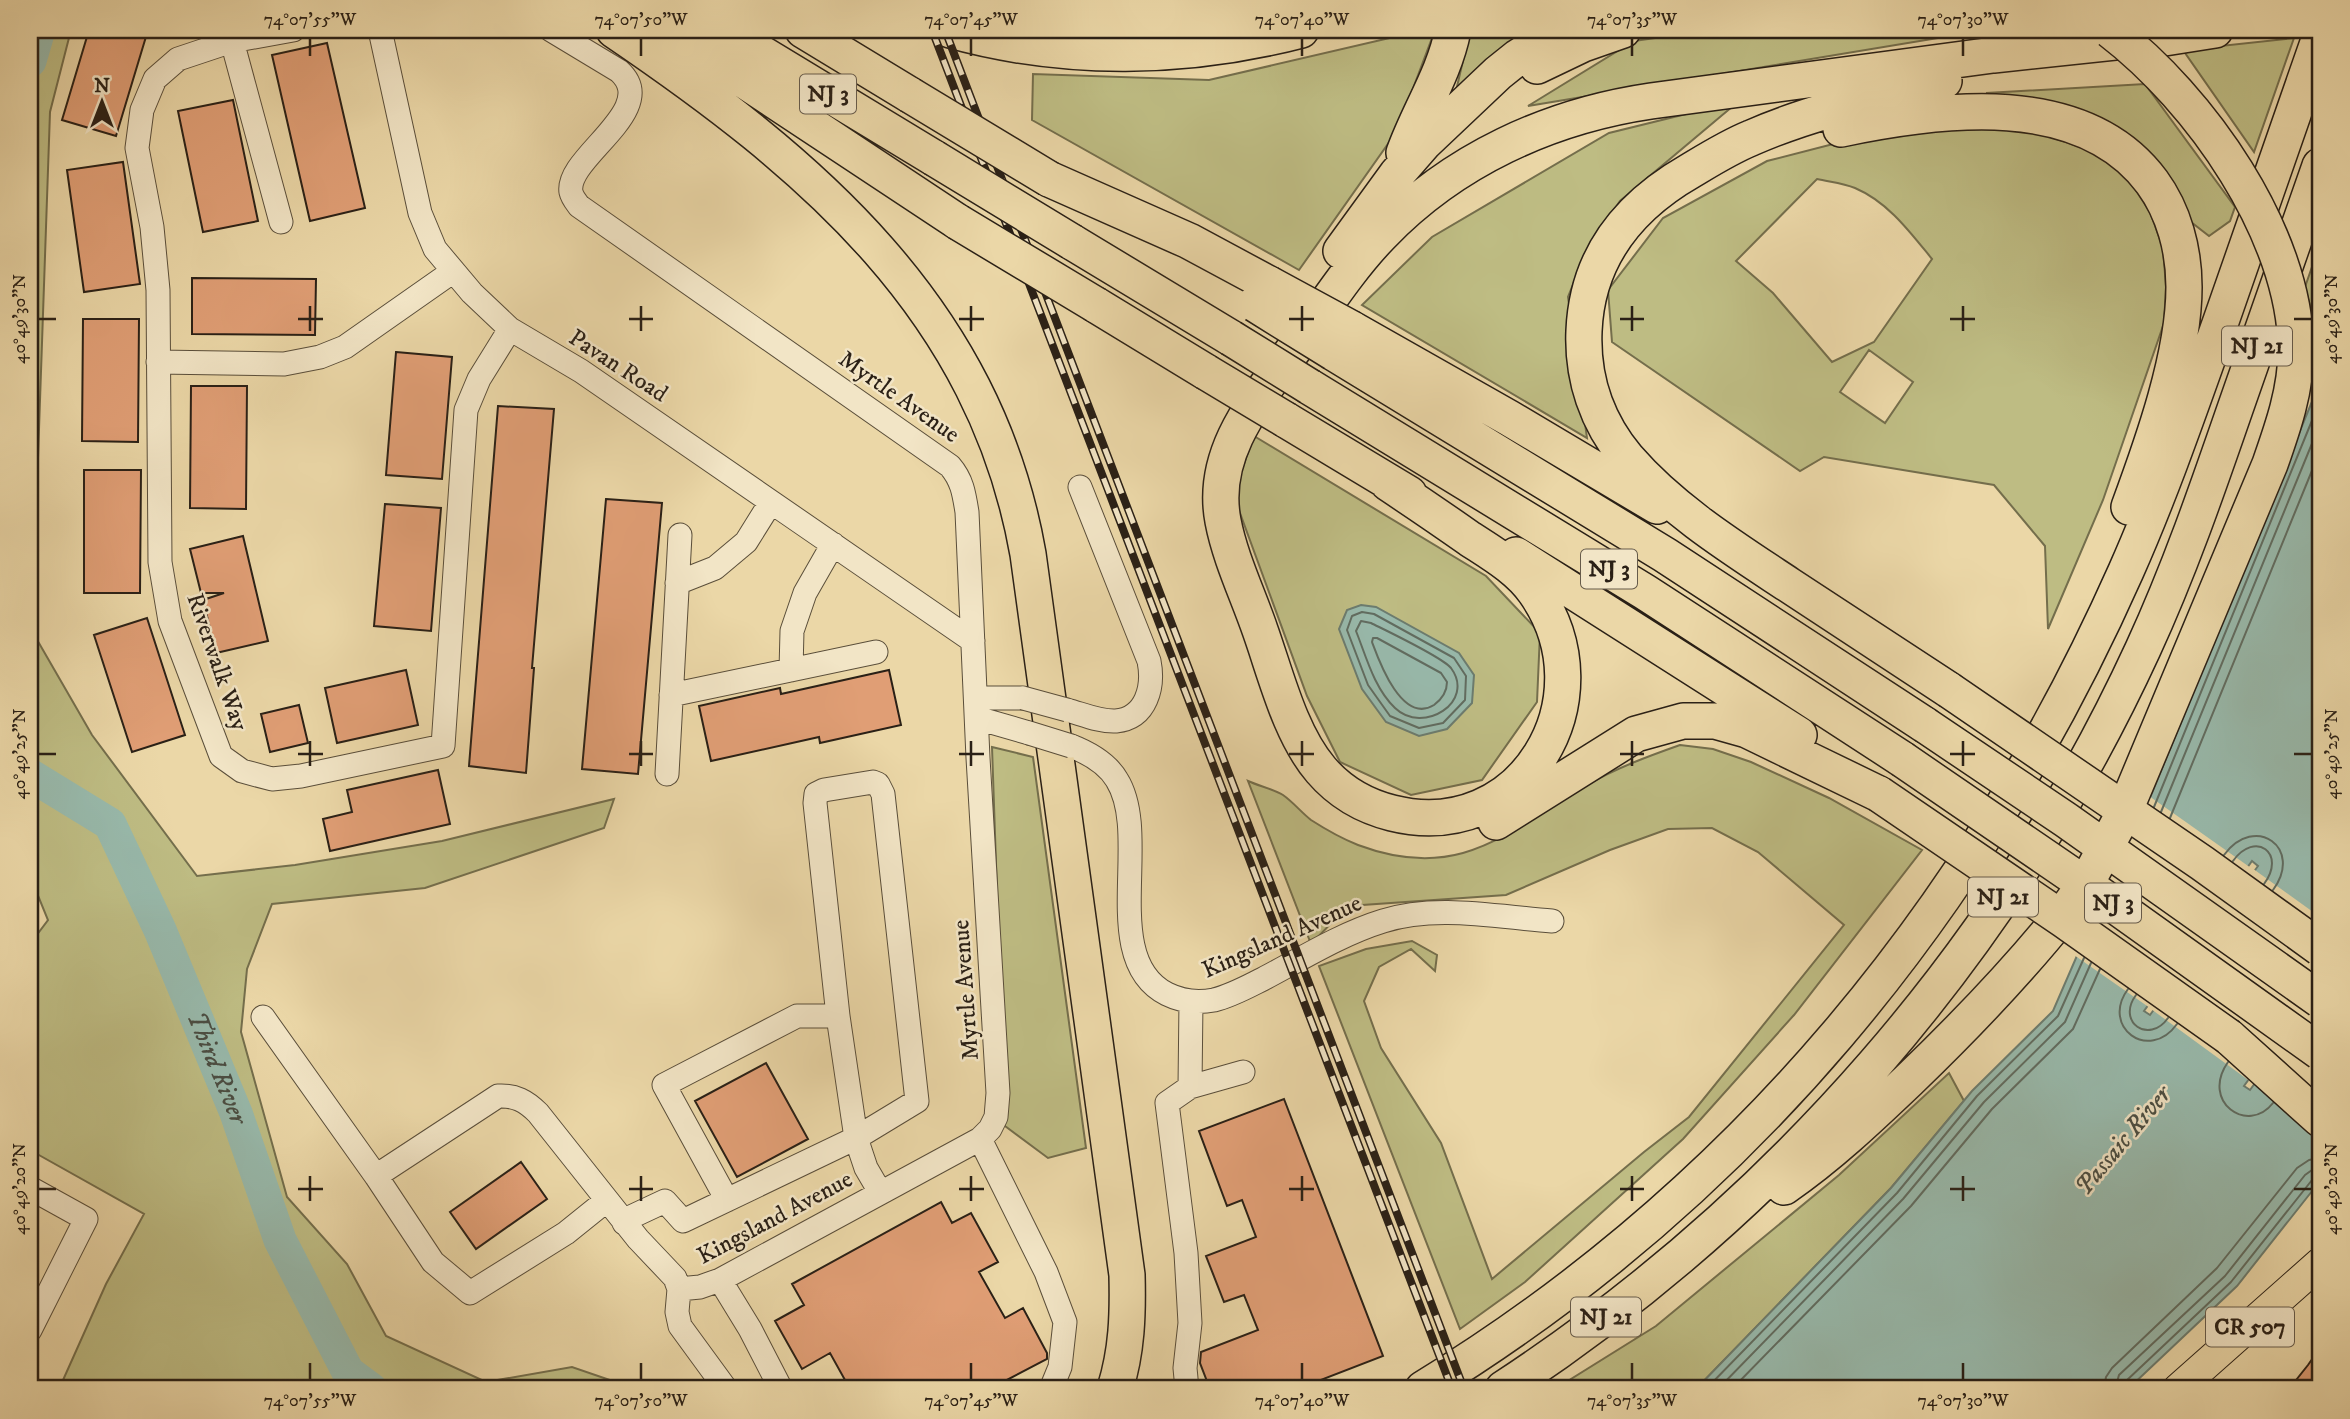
<svg xmlns="http://www.w3.org/2000/svg" width="2350" height="1419" font-family="'IM FELL DW Pica',serif">
<style>
.green{fill:#bebc83;stroke:#746e4c;stroke-width:2;fill-rule:evenodd}
.water{fill:#98b9ab;stroke:#6c7c6f;stroke-width:2;fill-rule:evenodd}
.pier{fill:#ebd7a7}
.lines{fill:none;stroke-linecap:round;stroke-linejoin:round}
.shore{stroke:#616c60;stroke-width:2}
.river{stroke:#98b9ab;stroke-width:33}
.building{fill:#e09e75;stroke:#2a2016;stroke-width:2}
.minor-casing{stroke:#5a4e3a;stroke-width:25}
.major-casing{stroke:#2a2016;stroke-width:32}
.highway-casing{stroke:#2a2016;stroke-width:38}
.minor{stroke:#f2e5c6;stroke-width:23}
.major{stroke:#ebd7a7;stroke-width:30}
.highway{stroke:#ebd7a7;stroke-width:35}
.rail-casing{stroke:#2a2016;stroke-width:8}
.rail{stroke:#f2e5c6;stroke-width:5;stroke-dasharray:16;stroke-linecap:butt}
.minor-bridge-casing{stroke:#5a4e3a;stroke-width:25;stroke-linecap:butt}
.highway-bridge-casing{stroke:#2a2016;stroke-width:38;stroke-linecap:butt}
.minor-bridge{stroke:#f2e5c6;stroke-width:23}
.highway-bridge{stroke:#ebd7a7;stroke-width:35}
.ticks{fill:none;stroke:#2a2016;stroke-width:2.5}
.labels{text-anchor:middle;dominant-baseline:central;stroke-width:5;stroke-linejoin:round;paint-order:stroke}
.shield{fill:#f2e5c6;stroke:#665b4b;stroke-width:2}
.shield-label{font-size:23px;font-weight:bold;fill:#2a2016}
.street-label{font-size:24px;fill:#2a2016;stroke:#f2e5c6}
.water-label{font-size:26px;font-style:italic;fill:#4b4e43;stroke:#f2e5c6}
.neatline{fill:none;stroke:#2a2016;stroke-width:2.5}
.ticks-label{font-size:18px;text-anchor:middle;fill:#2a2016}
</style>
<rect width="100%" height="100%" fill="#ebd7a7"/>
<filter id="stains"><feTurbulence type="fractalNoise" baseFrequency=".00286" numOctaves="4"/><feColorMatrix values="0 0 0 0 .2 0 0 0 0 .09 0 0 0 0 .02 0 0 0 .5 -.17"/></filter>
<radialGradient id="worn" r=".72"><stop offset=".6" stop-color="#630" stop-opacity="0"/><stop offset="1" stop-color="#630" stop-opacity=".3"/></radialGradient>
<path class="green" d="M30 30H71L50 112 32 631 92 735 197 876 295 865 442 841 614 799 604 828 425 888 272 904 247 969 241 1032 287 1197 347 1264 386 1336 486 1382 572 1367 636 1389H59L106 1284 144 1214 30 1150V944L48 920 30 876Z
M1424 30H1435L1397 131 1299 270 1032 120 1033 74 1209 80Z
M1470 30H1543L1456 91Z
M1712 30H1819L1950 36 1528 106 1634 41Z
M2294 38 2254 152 2183 50Z
M2145 84 2235 207 2230 221 2209 236 2033 99 1986 93Z
M1739 101 1620 201 1587 250 1568 297 1587 438 1362 305 1432 237 1609 133Z
M1988 127 2027 129 2098 153 2127 177 2150 212 2163 248 2166 287 2164 323 2103 500 2048 629 2045 546 1994 485 1824 457 1800 471 1612 342 1608 290 1663 218 1767 161 1841 142 1899 134ZM1817 179C1830 182 1843 183 1855 188 1888 202 1910 232 1932 259L1874 342 1832 362 1773 293 1736 261ZM1869 350 1913 382 1885 423 1840 392Z
M2320 244V343L2305 287Z
M1254 436 1486 576 1540 633 1537 702 1482 780 1411 795 1340 762 1307 696 1233 494Z
M1680 745 1713 749 1751 762 1829 798 1922 850 1794 1015 1683 1139 1525 1282 1460 1329 1319 966 1366 949 1412 941 1437 955 1435 971 1411 949 1379 967 1364 1001 1381 1048 1441 1143 1492 1279 1644 1152 1689 1117 1844 925 1758 852 1712 828 1668 829 1610 850 1506 895 1348 906 1311 944 1248 781C1259 786 1273 789 1283 795 1293 802 1301 812 1311 820 1325 829 1343 839 1358 845 1459 883 1506 833 1587 785 1616 768 1649 756 1680 745Z
M992 747 1033 757 1086 1148 1048 1158 1005 1126Z
M1949 1073 1964 1101 1891 1188 1696 1389H1555L1656 1326 1839 1175Z"/>
<path class="water" d="M2320 382V980L2244 1086 2250 1090 2320 993V1181L2237 1286 2128 1389H1696L1891 1188 1972 1091 2053 1011 2096 912 2152 793ZM2252 861 2258 866 2150 1015 2144 1011Z
M1361 605 1376 607 1459 653 1474 675 1472 703 1447 729 1419 736 1386 722 1362 689 1339 629 1347 610Z"/>
<path class="pier" d="M2307 406 2292 454 2149 796 2251 868 2150 1008 2074 955 2149 792Z
M2252 868 2320 917V986L2251 1082 2151 1009Z
M2320 989V1137L2252 1082Z"/>
<g class="lines">
<path class="shore" d="M1362 612 1374 614 1454 658 1466 676 1465 700 1443 723 1419 728 1390 716 1368 685 1347 630 1352 616Z
M1361 621 1371 623C1387 631 1442 657 1451 668 1476 702 1423 735 1395 708 1374 688 1366 656 1356 631Z
M1373 638H1377L1441 673 1447 682C1447 691 1442 699 1434 705 1402 725 1379 661 1372 642Z
M2154 807 2320 401
M2161 812 2320 424
M2170 818 2320 451
M2224 855C2255 813 2304 848 2273 890
M2233 861C2255 830 2287 853 2264 884
M2128 989C2100 1027 2149 1063 2177 1024
M2136 995C2116 1022 2149 1045 2168 1018
M2228 1062C2200 1102 2248 1135 2273 1103
M1706 1389 1897 1193 1977 1096 2058 1016 2084 958
M1718 1389 1903 1199 1984 1102 2065 1022 2091 963
M1732 1389 1911 1206 1992 1109 2073 1029 2100 969
M2104 1389 2106 1377 2112 1368 2217 1268 2297 1168 2309 1160 2320 1158
M2115 1389 2119 1375 2225 1276 2305 1175 2312 1170 2320 1169
M2123 1389 2126 1381 2231 1282 2312 1180 2320 1178"/>
<g class="river">
<path d="M30 61 39 30"/>
<path id="s1" d="M30 775 110 824 160 930 236 1113 280 1240 348 1372 371 1389"/>
</g>
</g>
<path class="building" d="M89 30H148L116 136 62 120Z
M327 43 365 208 310 221 272 55Z
M233 100 258 221 203 232 178 111Z
M123 162 140 284 84 292 67 170Z
M192 278 316 279 315 335 192 334Z
M83 319H139L138 442 82 441Z
M396 352 452 357 442 479 386 475Z
M191 386H247L246 509 190 508Z
M498 406 554 409 532 668H534L526 773 469 766Z
M84 470H141L140 593H84Z
M606 499 662 503 638 774 582 769Z
M385 504 441 508 431 631 374 626Z
M243 536 268 641 216 653 203 600 224 593H201L190 549Z
M147 618 185 735 132 752 94 635Z
M406 670 418 725 337 743 325 688Z
M889 670 901 725 820 743 819 737 711 761 699 706 780 688 781 694Z
M299 705 308 743 270 752 261 714Z
M438 770 450 824 330 851 323 819 352 812 347 790Z
M766 1063 808 1139 737 1177 695 1101Z
M1284 1099 1383 1356 1305 1386 1306 1389H1210L1200 1363 1201 1352 1258 1330 1244 1295 1224 1302 1206 1256 1256 1237 1242 1200 1227 1206 1199 1131Z
M521 1162 547 1199 476 1249 450 1212Z
M941 1202 952 1223 971 1213 998 1262 979 1272 1005 1318 1023 1308 1047 1353V1359L1001 1383 1004 1389H850L830 1353 802 1369 775 1321 804 1305 792 1284Z
M2320 1348V1389H2289L2308 1365Z"/>
<g class="lines">
<defs>
<path id="minor" d="M293 30 232 41 178 59 155 79 142 110 137 148 152 227 158 290 160 562 170 621 221 756 242 771 272 779 301 776 443 746 466 410 479 379 510 329
M380 30 420 213 435 249 472 293 510 329 581 371 973 641
M551 30 619 71C662 110 565 157 571 192 572 197 576 202 579 206L950 466C962 480 964 493 967 512L978 758 998 1093 996 1117 990 1129 980 1139 720 1280 700 1287 679 1289
M232 41 281 222
M158 362 284 364 320 357 345 347 452 272
M677 583 715 568 746 542 771 502
M791 670 792 631 805 593 833 544
M671 695 876 652
M976 698H1023
M1067 710C1082 714 1100 722 1116 721 1147 718 1154 686 1149 661L1080 487
M977 718 1029 733
M1071 746C1089 753 1107 763 1117 780 1152 836 1098 959 1167 994 1181 1001 1198 1003 1214 1000 1231 996 1247 987 1263 979 1301 959 1341 934 1383 921 1436 904 1497 917 1552 921
M667 774 680 535
M873 782 878 784 883 794 917 1101 856 1138 838 1016 815 803 816 794 824 790Z
M263 1017 376 1176
M1190 1087 1243 1072
M980 1139 1046 1272 1065 1322 1060 1367 1051 1389
M30 1188 86 1219 30 1330
M607 1200 566 1233 470 1293 433 1262 376 1176 498 1096C515 1095 526 1101 538 1113L638 1239 675 1278 679 1289 677 1312 680 1326 726 1389
M727 1200 664 1085 797 1016H838
M624 1223 633 1216 665 1201 683 1221 856 1138 866 1168 880 1192
M720 1280 750 1329 781 1389
M1187 1389 1185 1368 1190 1323 1186 1253 1167 1103 1190 1087 1191 1001"/>
<path id="major" d="M2178 1389 2320 1263"/>
<path id="highway" d="M614 30C810 163 985 309 1028 554L1127 1275C1128 1314 1127 1351 1115 1389
M668 30 958 222
M723 30 934 158
M803 30 910 95
M950 30C1065 62 1186 60 1301 30
M2139 42 2215 30
M1537 66 1583 44 1623 30
M1944 81C1879 97 1812 111 1751 138 1729 147 1710 159 1690 171 1629 206 1587 257 1584 331 1582 378 1597 422 1627 458 1672 510 1733 548 1789 585 1843 620 1896 655 1949 690
M1841 129C1941 108 2083 89 2152 182 2174 212 2184 250 2184 287 2184 355 2153 442 2129 507
M1404 153C1419 111 1444 75 1453 30
M1049 179 1189 241 1269 284
M1072 242 1231 338
M1341 251 1397 174 1424 143 1498 73 1518 57 1561 30
M1096 305 1206 372
M1352 329 1509 418 1657 506
M1334 353 1665 555 1925 725
M1310 387 1645 592 1902 759
M1286 420 1409 494
M1388 483C1415 501 1443 520 1470 539 1493 554 1519 569 1535 592 1610 698 1523 846 1392 813 1364 806 1339 791 1321 770 1290 734 1276 675 1260 630 1248 595 1230 558 1223 521 1209 448 1263 393 1302 338 1327 303 1351 266 1381 235 1453 160 1549 116 1651 101L1993 55 2162 37
M1516 555 1799 735
M1496 822 1636 734 1683 721H1715L1747 730 1879 794
M2229 1037 2320 1119
M1784 1187C1829 1156 1869 1118 1909 1080 1964 1027 2017 972 2065 912
M1423 1389C1742 1194 1975 911 2126 571 2162 490 2191 405 2221 321 2254 227 2287 132 2320 37
M1503 1389C1780 1207 2004 951 2143 649 2179 571 2207 490 2235 409 2264 328 2292 247 2320 166"/>
</defs>
<use href="#minor" class="minor-casing"/>
<use href="#major" class="major-casing"/>
<use href="#highway" class="highway-casing"/>
<use href="#minor" class="minor"/>
<use href="#major" class="major"/>
<use href="#highway" class="highway"/>
<defs>
<path id="rail" d="M932 30 1452 1389
M945 30 1464 1389"/>
</defs>
<use href="#rail" class="rail-casing"/>
<use href="#rail" class="rail"/>
<defs>
<path id="minor-bridge" d="M1023 698 1067 710
M1029 733 1071 746"/>
<path id="highway-bridge" d="M910 95 1049 179
M934 158 1072 242
M958 222 1096 305
M1269 284 1352 329
M1255 304 1334 353
M1231 338 1310 387
M1206 372 1286 420
M1949 690 2202 863 2320 948
M1925 725 2066 820 2320 1000
M1902 759 2089 887 2320 1052
M1879 794 2064 920 2229 1037
M2065 912 2088 880 2123 815 2270 464C2283 427 2296 390 2296 350 2295 233 2200 99 2110 30"/>
</defs>
<use href="#minor-bridge" class="minor-bridge-casing"/>
<use href="#highway-bridge" class="highway-bridge-casing"/>
<use href="#minor-bridge" class="minor-bridge"/>
<use href="#highway-bridge" class="highway-bridge"/>
</g>
<path class="ticks" d="M310 38V56M641 38V56M971 38V56M1302 38V56M1632 38V56M1963 38V56M310 306V331M641 306V331M971 306V331M1302 306V331M1632 306V331M1963 306V331M38 319H56M298 319H323M629 319H653M959 319H984M1289 319H1314M1620 319H1644M1950 319H1975M2294 319H2312M310 741V766M641 741V766M971 741V766M1302 741V766M1632 741V766M1963 741V766M38 754H56M298 754H323M629 754H653M959 754H984M1289 754H1314M1620 754H1644M1950 754H1975M2294 754H2312M310 1176V1201M641 1176V1201M971 1176V1201M1302 1176V1201M1632 1176V1201M1963 1176V1201M38 1189H56M298 1189H323M629 1189H653M959 1189H984M1289 1189H1314M1620 1189H1644M1950 1189H1975M2294 1189H2312M310 1363V1380M641 1363V1380M971 1363V1380M1302 1363V1380M1632 1363V1380M1963 1363V1380"/>
<g class="labels">
<g class="shield">
<rect x="800" y="74.5" width="56" height="39" rx="5"/>
<rect x="2222" y="326.5" width="70" height="39" rx="5"/>
<rect x="1581" y="549.5" width="56" height="39" rx="5"/>
<rect x="1968" y="877.5" width="70" height="39" rx="5"/>
<rect x="2085" y="883.5" width="56" height="39" rx="5"/>
<rect x="1571" y="1297.5" width="70" height="39" rx="5"/>
<rect x="2206" y="1307.5" width="88" height="39" rx="5"/>
</g>
<g class="shield-label">
<text x="828" y="94">NJ 3</text>
<text x="2257" y="346">NJ 21</text>
<text x="1609" y="569">NJ 3</text>
<text x="2003" y="897">NJ 21</text>
<text x="2113" y="903">NJ 3</text>
<text x="1606" y="1317">NJ 21</text>
<text x="2250" y="1327">CR 507</text>
</g>
<g class="street-label">
<text transform="translate(618 366) rotate(33)">Pavan Road</text>
<text transform="translate(899 397) rotate(35)">Myrtle Avenue</text>
<text transform="translate(217 662) rotate(71)">Riverwalk Way</text>
<text transform="translate(1282 937) rotate(-24)">Kingsland Avenue</text>
<text transform="translate(966 990) rotate(-94)">Myrtle Avenue</text>
<text transform="translate(775 1218) rotate(-28)">Kingsland Avenue</text>
</g>
<g class="water-label">
<text stroke="none"><textPath href="#s1" startOffset="360">Third River</textPath></text>
<text transform="translate(2123 1141) rotate(-50)">Passaic River</text>
</g>
</g>
<rect width="2350" height="1419" fill="none" stroke="#ebd7a7" stroke-width="77"/>
<g transform="translate(102 102)" stroke="#f2e5c6" stroke-width="5" paint-order="stroke">
<path d="M0-5L12 26L0 18L-12 26Z" fill="#2a2016"/>
<text y="-10" font-size="19" font-weight="bold" text-anchor="middle" fill="#2a2016">N</text>
</g>
<rect x="38" y="38" width="2274" height="1342" class="neatline"/>
<g class="ticks-label">
<text x="310" y="25">74°07'55"W</text>
<text x="641" y="25">74°07'50"W</text>
<text x="971" y="25">74°07'45"W</text>
<text x="1302" y="25">74°07'40"W</text>
<text x="1632" y="25">74°07'35"W</text>
<text x="1963" y="25">74°07'30"W</text>
<text transform="translate(19 319) rotate(-90)" y="6">40°49'30"N</text>
<text transform="translate(2331 319) rotate(-90)" y="6">40°49'30"N</text>
<text transform="translate(19 754) rotate(-90)" y="6">40°49'25"N</text>
<text transform="translate(2331 754) rotate(-90)" y="6">40°49'25"N</text>
<text transform="translate(19 1189) rotate(-90)" y="6">40°49'20"N</text>
<text transform="translate(2331 1189) rotate(-90)" y="6">40°49'20"N</text>
<text x="310" y="1406">74°07'55"W</text>
<text x="641" y="1406">74°07'50"W</text>
<text x="971" y="1406">74°07'45"W</text>
<text x="1302" y="1406">74°07'40"W</text>
<text x="1632" y="1406">74°07'35"W</text>
<text x="1963" y="1406">74°07'30"W</text>
</g>
<rect width="100%" height="100%" filter="url(#stains)"/>
<rect width="100%" height="100%" fill="url(#worn)"/>
</svg>
